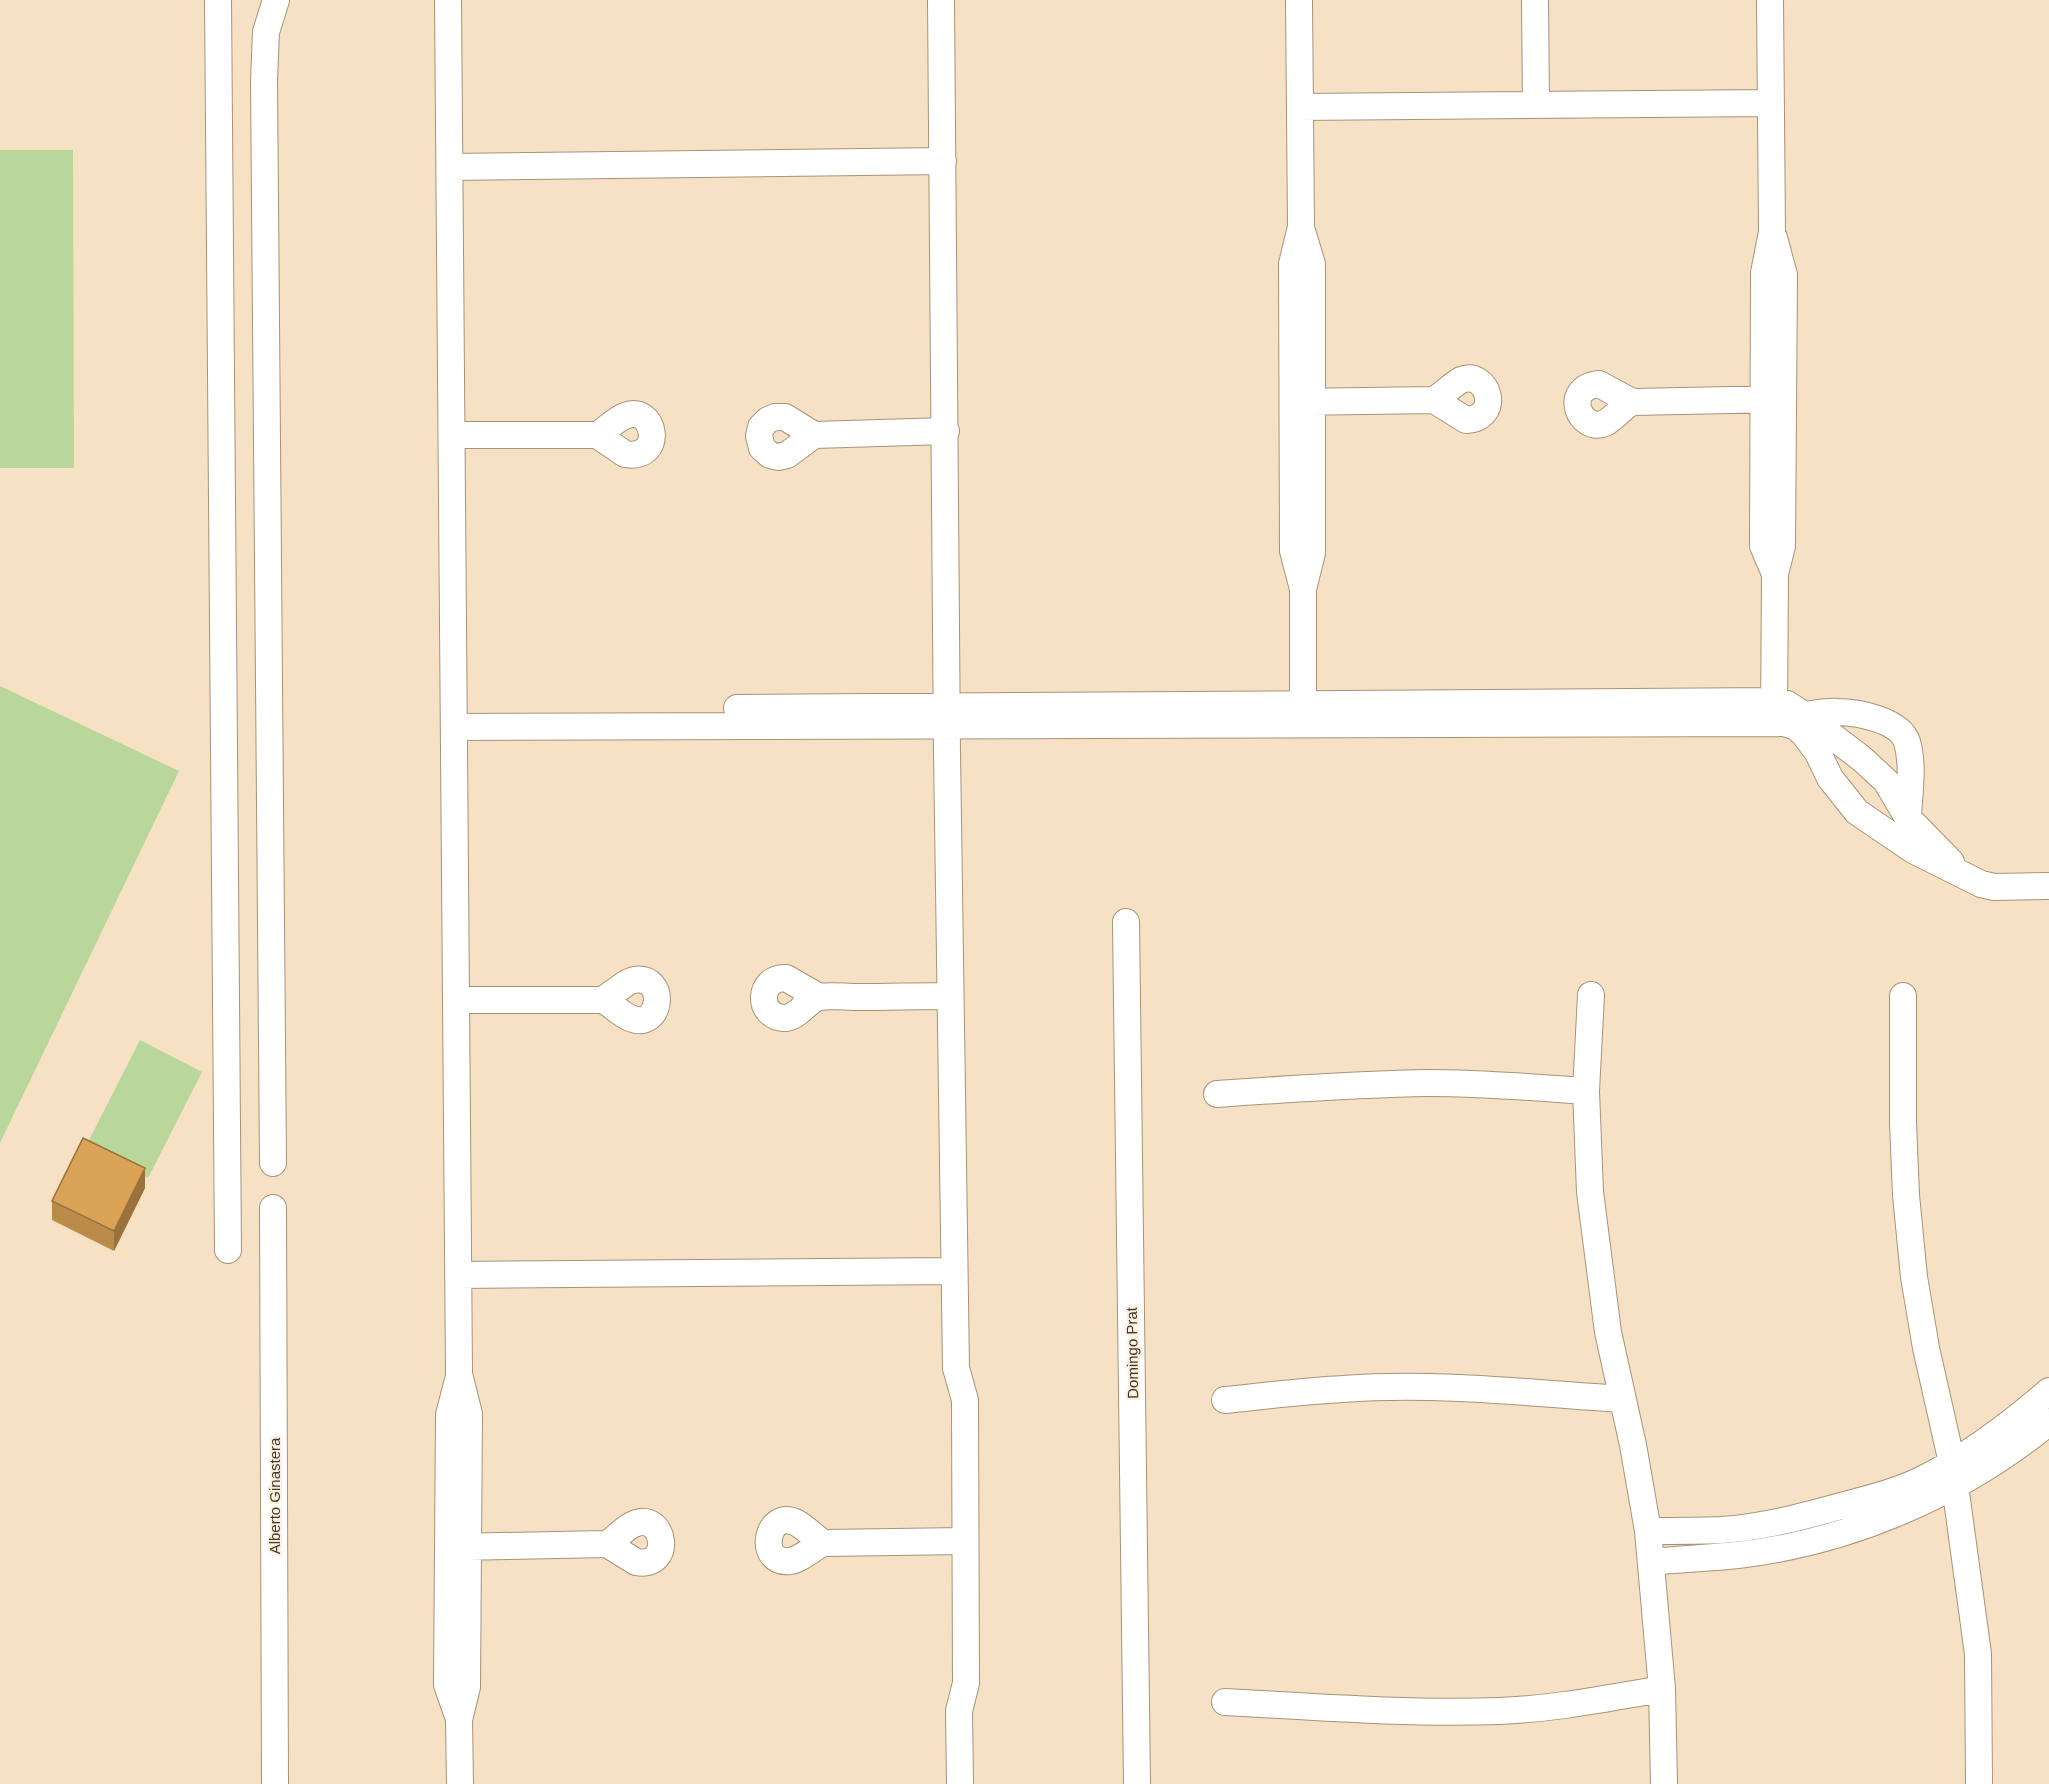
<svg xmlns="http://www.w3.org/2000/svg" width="2049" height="1784" font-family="Helvetica,sans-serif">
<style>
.garden{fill:#b9d79b}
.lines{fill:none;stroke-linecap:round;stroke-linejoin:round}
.minor-casing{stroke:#a79378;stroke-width:28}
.minor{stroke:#fff;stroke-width:26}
.wall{fill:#bb8c49}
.shaded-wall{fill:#99723c}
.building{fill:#daa355;stroke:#99723c;stroke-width:1.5}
.labels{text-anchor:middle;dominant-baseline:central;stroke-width:4.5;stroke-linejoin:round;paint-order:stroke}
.street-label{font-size:15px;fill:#41382d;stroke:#fdf0de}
</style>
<rect width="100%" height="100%" fill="#f7e1c4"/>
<path class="garden" d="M0 150H73L74 468H0Z
M0 686 179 771 0 1143Z
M140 1040 202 1072 148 1178 86 1146Z"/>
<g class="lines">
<defs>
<path id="minor" d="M218 0 228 1250
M448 0 459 1374 469 1414 467 1687 459 1720 460 1784
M941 0 947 752 956 1368 965 1400 966 1683 959 1711 960 1784
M1299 0 1301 227 1292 264 1293 551 1303 589
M1535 0 1536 105
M1770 0 1772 232 1764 273 1763 546 1775 574
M1300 107 1771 103
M450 167 943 161
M1302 231 1312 264V553L1303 589V720
M1295 402 1434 400 1466 420C1503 418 1488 369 1461 380 1452 385 1443 395 1434 400
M1632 402C1623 407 1613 419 1605 423 1580 434 1561 388 1599 384L1632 402 1780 399
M452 435H597L625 454C666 461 655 403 625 416 616 419 606 430 597 435
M814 435 787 455 778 457 770 455 762 448 759 436 761 427 768 420 775 417H785L814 435 946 431
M737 708 1774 701 1787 704 1804 715 1861 758 1886 781 1908 818 1951 862
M1774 718 1775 574 1782 546 1784 275 1774 238
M1801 720 1804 715C1815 714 1826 711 1837 712 1857 712 1900 720 1907 742 1914 766 1909 793 1908 817
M454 727 1784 723 1796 727 1804 734 1818 753 1830 778 1857 812 1913 850 1981 884 1994 887 2049 886
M1126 922 1137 1784
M1591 995 1586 1091 1590 1192 1608 1332 1633 1445 1648 1531 1662 1689 1664 1784
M1903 996V1123L1906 1195 1914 1277 1926 1348 1952 1463 1978 1654 1979 1784
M819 997 786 978C757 977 757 1017 784 1018 798 1018 806 1001 819 997 831 995 845 997 857 997 888 997 919 996 950 996
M456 1000H603C611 995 627 981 634 980 668 974 662 1032 630 1018 621 1014 612 1005 603 1000
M1217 1094C1288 1089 1358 1084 1429 1083 1481 1083 1533 1087 1586 1091
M273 1163 264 81 266 32 276 0
M273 1208 275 1784
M458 1275 954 1271
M458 1380 449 1415 447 1685 459 1719
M1225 1400C1264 1396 1304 1391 1343 1389 1436 1382 1530 1393 1622 1399
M1648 1531C1672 1531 1697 1531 1721 1530 1766 1527 1809 1515 1852 1503 1876 1497 1902 1490 1925 1478 1970 1455 2011 1424 2049 1391
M823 1543C814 1537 806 1528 797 1523 766 1507 756 1565 790 1561 800 1560 813 1548 823 1543L965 1541
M452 1547 607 1544 636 1562C675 1569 664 1510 634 1524 624 1528 616 1539 607 1544
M1651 1562C1680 1559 1709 1558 1738 1555 1850 1542 1962 1494 2049 1422
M1225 1702C1316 1707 1408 1714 1499 1711 1554 1709 1608 1698 1662 1689"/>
</defs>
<use href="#minor" class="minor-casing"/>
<use href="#minor" class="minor"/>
</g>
<path class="wall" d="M145 1188 114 1251 52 1220V1201Z"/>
<path class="shaded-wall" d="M145 1168V1188L114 1251V1231Z"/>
<path class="building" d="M83 1138 145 1168 114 1231 52 1201Z"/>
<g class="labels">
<g class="street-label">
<text transform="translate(1132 1353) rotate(-91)">Domingo Prat</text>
<text transform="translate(274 1496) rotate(-90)">Alberto Ginastera</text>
</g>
</g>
</svg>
